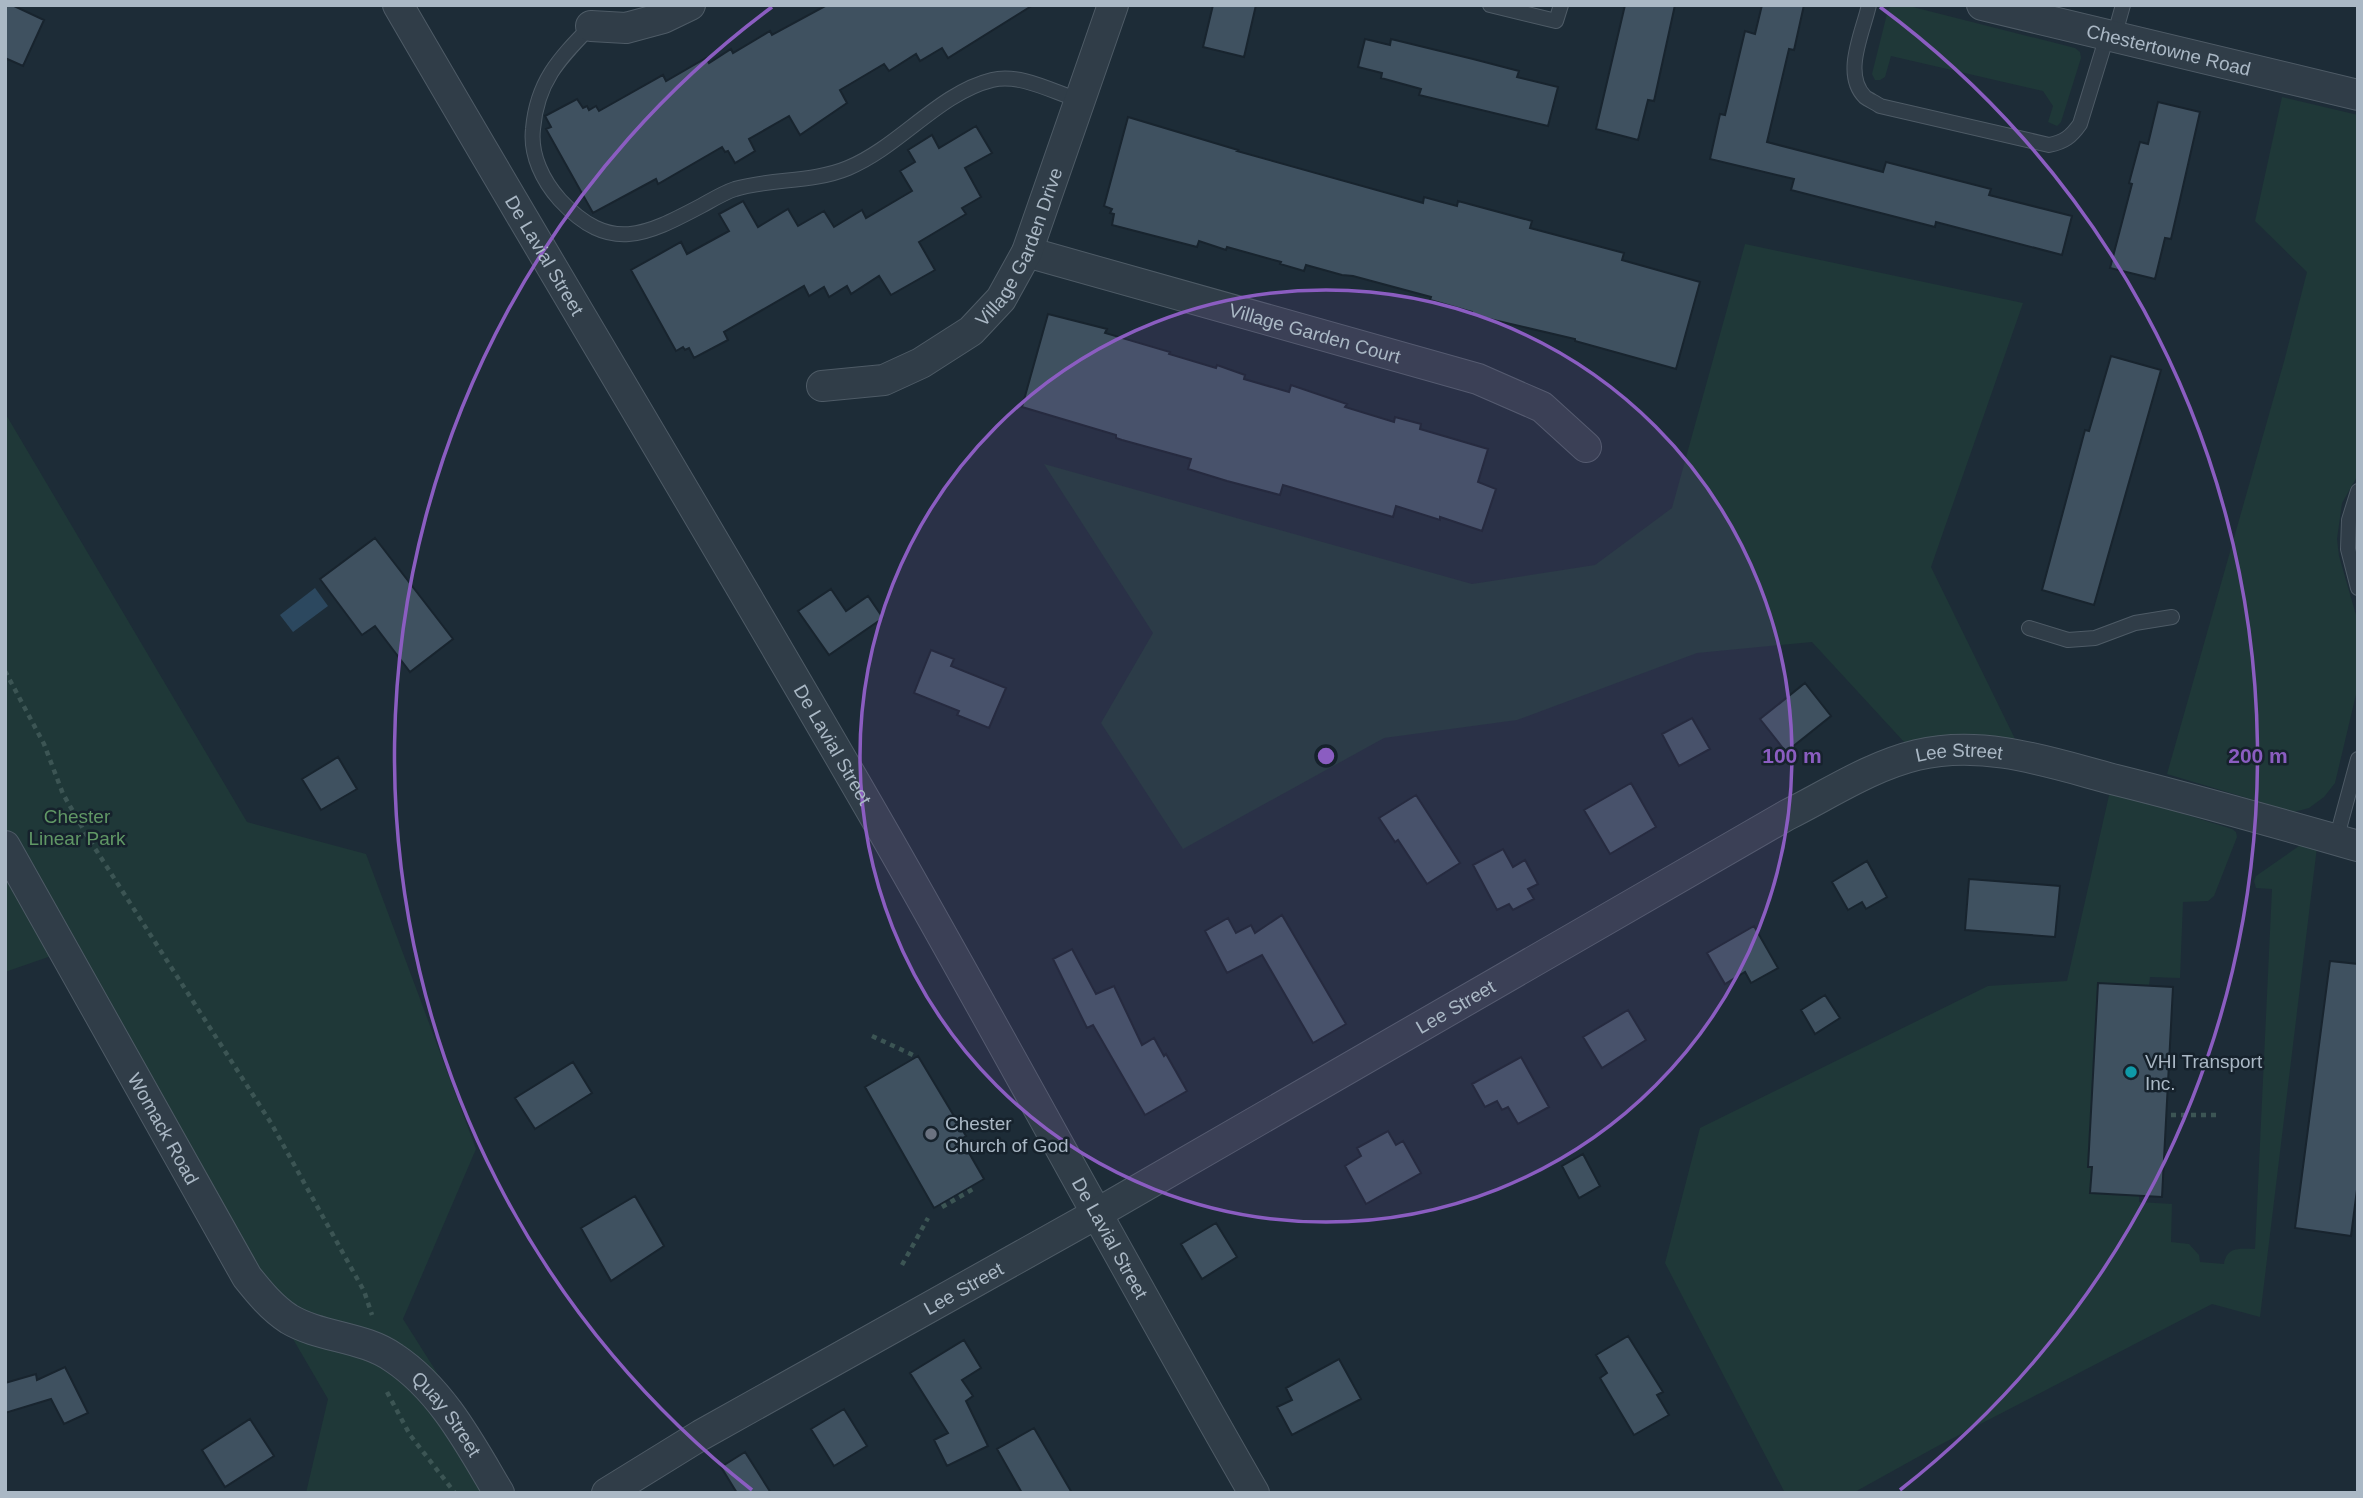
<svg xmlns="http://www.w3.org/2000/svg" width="2363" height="1498" font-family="Helvetica,sans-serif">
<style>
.green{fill:#1f3838}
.water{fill:#2c485f}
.building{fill:#3f5160;stroke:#18242e;stroke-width:2}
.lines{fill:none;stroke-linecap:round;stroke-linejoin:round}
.service-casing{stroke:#4e5b66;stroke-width:16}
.minor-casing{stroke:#4e5b66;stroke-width:32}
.path{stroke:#3c5554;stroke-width:4.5;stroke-dasharray:5 5;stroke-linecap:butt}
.service{stroke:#303d48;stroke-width:14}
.minor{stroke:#303d48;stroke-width:30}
.ring{fill:none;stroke:#8b5dc1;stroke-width:3.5}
.culture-dot{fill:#0f9aa8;stroke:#16222c;stroke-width:2.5}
.worship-dot{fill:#6b7280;stroke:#16222c;stroke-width:2.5}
.labels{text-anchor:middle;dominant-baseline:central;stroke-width:5;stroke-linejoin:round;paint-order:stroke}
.street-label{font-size:19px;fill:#aab8c5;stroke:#16222c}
.park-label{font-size:19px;fill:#609765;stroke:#16222c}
.poi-label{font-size:19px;fill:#aab8c5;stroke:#16222c;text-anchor:start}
.centre{fill:#8b5dc1;stroke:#16222c;stroke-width:3.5}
.ring-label{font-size:21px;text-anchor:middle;font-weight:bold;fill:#8b5dc1;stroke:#16222c;stroke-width:5;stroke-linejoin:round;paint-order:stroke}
</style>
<rect width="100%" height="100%" fill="#1d2c37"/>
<path class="green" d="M1892 5H1905L2075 48 2080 52 2081 58 2061 122 2057 126 2048 122 2053 106 2043 91 1891 56 1885 77 1880 80H1875L1872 74 1888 10Z
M2282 97 2358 115V475L2342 503 2337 539 2339 556 2358 622V686L2335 783 2324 797 2309 808 2294 812 2167 774 2285 358 2307 272 2255 221Z
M1745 244 2023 303 1931 567 2016 741C1975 736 1946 731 1905 743L1812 642 1697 653 1517 720 1384 738 1183 849 1101 723 1153 633 1044 464 1472 584 1595 565 1672 508Z
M5 413 247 822 366 854 476 1149 403 1319 513 1493H306L328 1399 5 845Z
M2110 791 2232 829 2236 832 2237 837 2214 896 2208 901 2183 902 2180 978 2150 977 2149 986 2098 984 2101 1163 2131 1195 2139 1196V1202L2172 1204 2171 1242 2189 1244 2199 1255 2200 1262 2224 1264C2227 1246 2240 1249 2255 1249L2272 889 2256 888 2254 881 2256 876 2299 846 2305 844 2317 847 2260 1317 2212 1304 1934 1448 1853 1493H1785L1665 1263 1700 1128 1988 986 2067 981Z
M5 870 54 955 5 972Z"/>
<path class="water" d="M315 588 328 606 293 632 280 615Z"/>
<path class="building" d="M5 5H12L44 20 23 66 5 58Z
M827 5H1033L948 58 942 48 920 61 916 54 889 71 884 64 840 90 847 103 800 135 789 116 749 139 755 151 735 163 728 151 725 152 722 147 658 184 656 179 593 213 546 129 551 127 545 116 577 99 583 108 587 106 589 110 596 106 599 111 663 75 666 81 706 58 709 63 731 49 733 53 770 31 772 35Z
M1213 5H1256L1244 57 1203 47Z
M1625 5H1675L1654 101 1648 100 1638 140 1596 129Z
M1762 5H1804L1794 50 1789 49 1767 142 1883 172 1886 162 1991 189 1989 195 2072 216 2062 255 1936 222 1935 227 1791 190 1794 179 1710 159 1720 114 1725 115 1745 31 1755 34Z
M1365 39 1390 45 1391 39 1473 59 1519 71 1517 77 1558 87 1548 126 1419 95 1421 89 1381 78 1382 73 1358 67Z
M2158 102 2200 112 2171 239 2165 238 2155 279 2110 268 2132 184 2129 183 2140 142 2148 144Z
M1128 117 1238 150 1237 151 1423 203 1424 197 1457 206 1458 201 1532 221 1530 228 1624 253 1622 260 1700 282 1676 369 1575 341V339L1472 315V312L1430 300 1431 297 1353 276 1342 275 1306 265 1304 271 1280 264 1281 262 1227 247 1226 250 1199 241 1197 247 1112 225 1114 214 1110 213 1112 209 1104 206Z
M976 126 992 153 965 168 981 197 962 208 966 214 919 242 935 270 891 295 879 276 851 294 847 286 829 297 824 287 809 296 804 286 724 332 728 340 694 358 689 348 685 350 683 347 676 351 631 270 681 242 687 254 729 231 719 214 743 201 758 227 788 209 798 226 824 211 834 227 862 210 866 218 912 191 900 171 915 162 908 150 932 135 939 148Z
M1048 314 1107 329 1105 333 1170 352 1169 354 1216 368 1217 365 1245 375 1244 379 1289 392 1291 385 1347 404 1345 407 1394 422 1395 417 1421 424 1420 429 1488 449 1478 482 1496 489 1482 531 1440 517V520L1396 506 1393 517 1283 485 1280 495 1227 481 1188 469 1191 459 1122 440 1116 438V435L1022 407Z
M2111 356 2161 370 2094 605 2042 590 2085 430 2089 431Z
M375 538 453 639 410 672 375 626 362 635 320 579Z
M831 589 846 611 868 596 883 618 829 655 798 611Z
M931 650 954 659 951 666 1006 688 989 728 957 715 959 711 914 693Z
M1805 683 1831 716 1786 752 1760 719Z
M1692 718 1710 749 1679 766 1662 734Z
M338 757 357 789 321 810 302 779Z
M1631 783 1656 827 1610 854 1584 810Z
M1416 795 1460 863 1427 884 1398 840 1395 842 1379 818Z
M1503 849 1513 867 1525 860 1538 884 1528 889 1534 899 1513 910 1509 904 1497 910 1473 865Z
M1867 861 1887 897 1866 909 1862 902 1848 910 1832 882Z
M1969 879 2060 886 2055 937 1965 930Z
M1282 915 1346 1024 1313 1043 1262 955 1227 973 1205 931 1228 918 1236 933 1251 925 1255 933Z
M1754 926 1778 968 1751 983 1745 972 1725 984 1707 953Z
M1072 949 1096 994 1114 986 1142 1045 1154 1038 1164 1056 1166 1054 1187 1091 1145 1115 1093 1025 1087 1028 1053 959Z
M2330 961 2358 964V1182L2351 1236 2295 1228Z
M2098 983 2173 987 2162 1197 2090 1193 2092 1167H2088Z
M1825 995 1840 1018 1815 1034 1801 1010Z
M1628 1010 1646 1040 1602 1068 1583 1037Z
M918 1056 966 1136 961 1139 984 1179 934 1208 865 1087Z
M1521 1057 1549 1107 1518 1124 1508 1107 1502 1110 1497 1101 1485 1107 1472 1084Z
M573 1062 592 1093 535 1129 515 1098Z
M1388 1131 1396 1145 1403 1141 1421 1173 1366 1204 1345 1166 1361 1156 1357 1148Z
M1583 1154 1600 1186 1579 1198 1562 1166Z
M635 1196 664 1246 611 1281 581 1228Z
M1216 1223 1237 1257 1202 1279 1181 1244Z
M1628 1336 1663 1392 1657 1395 1669 1415 1634 1435 1600 1378 1607 1373 1596 1355Z
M964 1340 981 1368 962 1380 973 1396 966 1401 988 1446 947 1466 934 1440 948 1433 910 1373Z
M1339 1359 1361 1399 1292 1435 1277 1407 1292 1400 1286 1388Z
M65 1367 88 1413 64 1424 51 1399 5 1413V1383L36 1374 37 1380Z
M844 1409 867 1446 834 1466 811 1429Z
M250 1419 274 1456 225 1487 202 1450Z
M1034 1428 1072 1493H1022L997 1449Z
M745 1452 771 1493H737L721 1467Z"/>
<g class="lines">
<defs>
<path id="service" d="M1490 5 1556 21 1561 5
M1869 5C1863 32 1842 74 1865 97 1869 100 1876 103 1880 106L2049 145C2064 142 2071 137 2080 124L2107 36
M591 26C560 58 537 81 533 129 530 155 543 181 560 200 610 254 646 235 701 206 712 200 723 193 735 189 772 178 812 183 848 168 899 147 939 93 992 80 1020 73 1053 92 1079 100
M2114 37 2123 5
M2358 491 2349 520 2348 549 2358 588
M2029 628 2068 640 2095 638 2135 623 2172 617
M2336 840 2358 759"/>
<g id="minor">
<path id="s1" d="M398 5C560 284 727 559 887 838 1011 1055 1129 1276 1254 1493"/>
<path id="s2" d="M1982 5 2358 95"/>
<path d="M591 26 626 28 663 18 690 5"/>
<path id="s3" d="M1027 252 1478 379 1542 407 1586 447"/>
<path id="s4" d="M822 386 884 380 921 363 971 331 1001 299 1027 252 1113 5"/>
<path id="s5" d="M5 846 247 1277C259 1292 272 1308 289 1319 321 1338 363 1336 394 1358 442 1390 470 1444 499 1493"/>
<path id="s6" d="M607 1493 701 1435 1096 1214 1787 815C1829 794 1871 766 1917 755 1985 739 2051 763 2116 780 2197 800 2277 823 2358 846"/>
</g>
</defs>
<use href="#service" class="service-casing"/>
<use href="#minor" class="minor-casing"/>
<path class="path" d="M5 671 44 744 63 794 89 839 271 1123 364 1291 372 1315
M872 1036 915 1056
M2171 1115H2220
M942 1207 973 1189
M902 1265 928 1218
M387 1392 410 1435 455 1493"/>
<use href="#service" class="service"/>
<use href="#minor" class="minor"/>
</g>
<circle cx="1326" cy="756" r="466" fill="#8b5dc1" fill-opacity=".12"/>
<g class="ring">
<circle cx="1326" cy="756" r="466"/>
<path d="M752 1490A932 932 0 0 1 772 7M1880 7A932 932 0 0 1 1900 1490"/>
</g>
<circle class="culture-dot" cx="2131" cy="1072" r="7"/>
<circle class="worship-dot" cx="931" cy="1134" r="7"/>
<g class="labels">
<g class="street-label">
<text stroke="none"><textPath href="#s2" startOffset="192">Chestertowne Road</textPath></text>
<text stroke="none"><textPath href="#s4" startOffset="261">Village Garden Drive</textPath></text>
<text stroke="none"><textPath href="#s1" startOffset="290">De Lavial Street</textPath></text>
<text stroke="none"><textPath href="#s3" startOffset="299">Village Garden Court</textPath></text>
<text stroke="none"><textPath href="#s1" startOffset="858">De Lavial Street</textPath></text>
<text stroke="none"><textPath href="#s6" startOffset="1547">Lee Street</textPath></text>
<text stroke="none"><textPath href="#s6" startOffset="978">Lee Street</textPath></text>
<text stroke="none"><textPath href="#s5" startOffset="324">Womack Road</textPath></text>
<text stroke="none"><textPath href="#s1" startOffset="1424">De Lavial Street</textPath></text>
<text stroke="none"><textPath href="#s6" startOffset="411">Lee Street</textPath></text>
<text stroke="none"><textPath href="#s5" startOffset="744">Quay Street</textPath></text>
</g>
<g class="park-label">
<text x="77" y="816">Chester<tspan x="77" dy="22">Linear Park</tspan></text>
</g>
<g class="poi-label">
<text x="2145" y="1061">VHI Transport<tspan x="2145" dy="22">Inc.</tspan></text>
<text x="945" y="1123">Chester<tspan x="945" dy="22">Church of God</tspan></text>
</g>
</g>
<circle cx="1326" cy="756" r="10" class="centre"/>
<g class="ring-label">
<text x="1792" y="763">100 m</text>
<text x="2258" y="763">200 m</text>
</g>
<rect width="2363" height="1498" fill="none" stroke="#aab8c5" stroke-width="14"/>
</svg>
